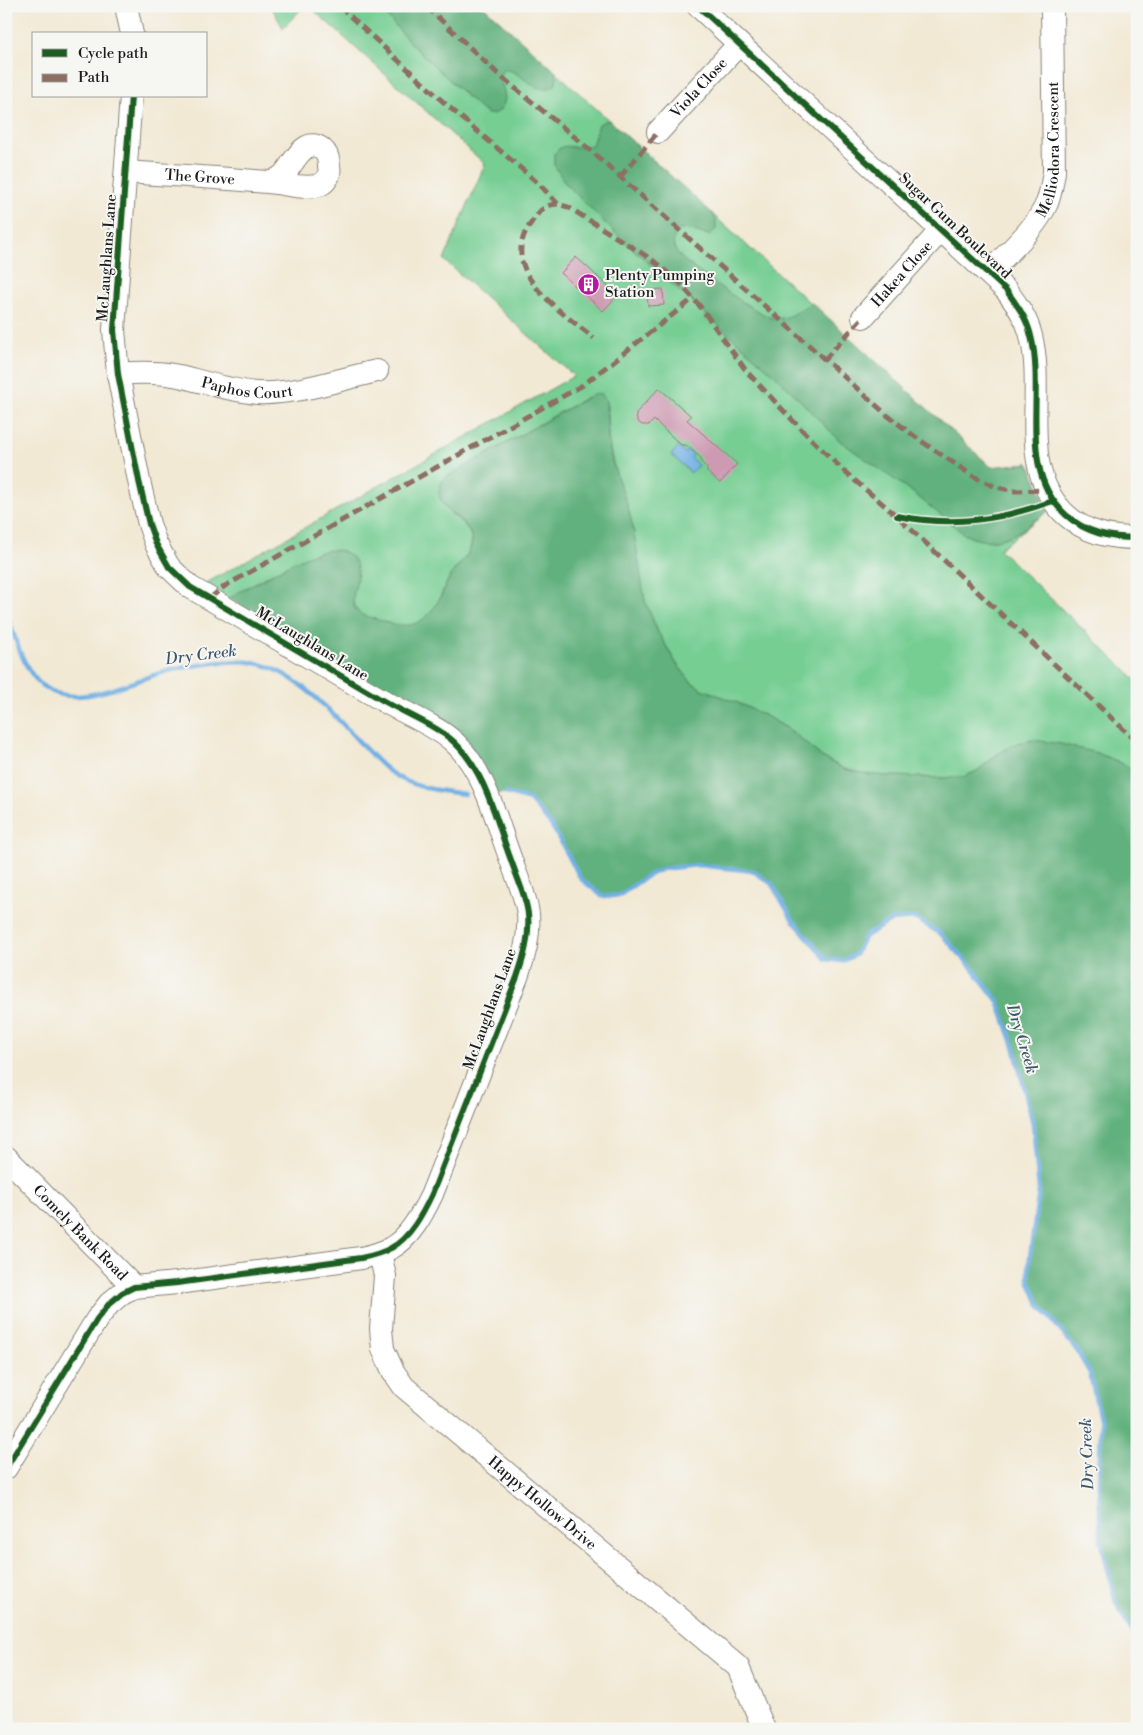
<svg xmlns="http://www.w3.org/2000/svg" width="1143" height="1735" font-family="'Libre Bodoni',serif">
<style>
.green{fill:#76ce93;stroke:#497558}
.forest{fill:#60b17d;stroke:#3e664c}
.water{fill:#71b0e4;stroke:#466680}
.lines{fill:none;stroke-linecap:round;stroke-linejoin:round}
.stream{stroke:#71b0e4;stroke-width:4.5}
.building{fill:#cd9ab2}
.minor-casing{stroke:#878278;stroke-width:24}
.minor{stroke:#fff;stroke-width:22}
.quiet{stroke:#8d6e63;stroke-width:5;stroke-dasharray:10 5;stroke-linecap:butt}
.cycleway-casing{stroke:#f6f6f2;stroke-width:9}
.cycleway{stroke:#1b5e20;stroke-width:6}
.labels{text-anchor:middle;dominant-baseline:central;stroke-width:4;stroke-linejoin:round;paint-order:stroke}
.street-label{font-size:15px;fill:#1c1c1c;stroke:#f6f6f2}
.poi-label{font-size:15px;fill:#1c1c1c;stroke:#f6f6f2;text-anchor:start}
.water-label{font-size:16px;font-style:italic;fill:#3e576c;stroke:#f6f6f2}
</style>
<rect width="100%" height="100%" fill="#f6f6f2"/>
<filter id="ink" filterUnits="userSpaceOnUse"><feTurbulence type="fractalNoise" baseFrequency=".02" numOctaves="2"/><feDisplacementMap in="SourceGraphic" scale="10" xChannelSelector="R" yChannelSelector="G"/><feConvolveMatrix kernelMatrix="1 2 1 2 8 2 1 2 1" color-interpolation-filters="sRGB"/></filter>
<filter id="wash" filterUnits="userSpaceOnUse"><feTurbulence type="fractalNoise" baseFrequency=".0096" numOctaves="4" result="noise"/><feDisplacementMap in="SourceGraphic" scale="20" xChannelSelector="R" yChannelSelector="G"/><feGaussianBlur stdDeviation="1.12" result="paint"/><feColorMatrix in="noise" values="0 0 0 0 0 0 0 0 0 0 0 0 0 0 0 0 0 1.4 0 .05"/><feComposite in="paint" operator="in"/></filter>
<g filter="url(#wash)">
<rect width="100%" height="100%" fill="#f2e9d4"/>
<path class="green" d="M271 6H304L283 28Z
M309 6H483L991 467 1029 463 1048 511 999 549 1137 681V771L1117 761 998 754 977 771 963 777 942 778 871 775 844 769 822 757 790 730 768 717 738 703 702 689 691 682 676 663 658 632 645 601 618 480C609 453 607 432 607 405L587 397 443 479C442 485 440 493 441 498 444 516 468 520 471 537 474 554 458 563 450 576 440 594 435 620 411 625 396 629 376 619 362 615 339 601 369 578 350 556 330 533 245 589 225 601L201 586 574 376 444 260 485 164Z"/>
<path class="forest" d="M378 6H483L555 71 557 77 555 85C534 99 523 69 504 70 501 73 500 72 500 77 500 82 503 87 504 92 507 102 501 116 488 114 485 113 481 109 478 107L414 47Z
M605 121H610L712 213 716 220V229L710 235C696 234 688 225 675 232 673 240 672 247 678 254 687 266 760 316 773 318 788 321 799 309 812 303L991 467 1029 463 1048 511C1023 530 997 552 964 534L912 492 840 441 776 376 658 272 609 227 565 183 554 165V154C564 142 566 148 579 147 583 147 588 146 592 145L599 124Z
M596 394H601L606 399 608 440 612 462 627 504 633 527 645 601 658 632 676 663 691 682 702 689 738 703 768 717 790 730 822 757 844 769 871 775 942 778 963 777 977 771 998 754 1017 743 1032 740 1057 743 1097 753 1117 761 1137 771V1640L1116 1603 1101 1540 1099 1485 1101 1423 1090 1373 1076 1349 1039 1304 1029 1280V1264L1039 1190 1033 1124 1014 1046 998 1001 970 965 940 933 915 918 892 920 865 936 855 955 842 961 826 959 793 920 772 884 753 871 698 865 662 869 647 876 620 895 604 897 581 879 552 826 530 800 506 793H493L478 762 230 599C238 591 250 586 260 581 279 570 327 539 348 554 373 573 338 600 362 615 397 625 418 638 440 598 444 591 447 582 452 574 459 563 473 554 472 539 469 515 426 510 443 479L588 397Z"/>
<path class="water" d="M678 447 685 453 688 450 693 455 691 458 698 465 691 473 671 455Z"/>
<g class="lines">
<path class="stream" d="M6 612C14 633 20 659 34 677 64 717 124 683 161 673 179 667 232 659 250 662 293 667 335 716 363 746 372 755 380 765 390 772 412 788 439 791 465 794
M506 793 530 800 552 826 581 879 604 897 620 895 647 876 662 869 698 865 753 871 772 884 793 920 826 959 842 961 855 955 865 936 892 920 915 918 940 933 970 965 998 1001 1014 1046 1033 1124 1039 1190 1029 1264V1280L1039 1304 1076 1349 1090 1373 1101 1423 1099 1485 1101 1540 1116 1603 1137 1640"/>
</g>
<g id="blocks">
<path class="building" d="M576 257 618 295 603 311 561 273Z
M663 289 664 305 648 306 647 290Z
M659 388 691 416 687 420 737 464 720 483 707 472V468L701 462V458L686 445H681L654 420 649 425H642L637 421 636 413Z"/>
</g>
</g>
<g filter="url(#ink)">
<use href="#blocks" fill-opacity="0" stroke="#878278" stroke-width="1"/>
<g class="lines">
<defs>
<g id="minor">
<path d="M126 6 132 34"/>
<path d="M698 6 1006 290C1017 305 1027 318 1031 336 1046 395 1016 469 1066 515 1086 533 1110 538 1137 538"/>
<path id="s1" d="M658 132 739 44"/>
<path id="s2" d="M126 172C173 175 220 178 267 182 283 183 301 189 316 186 326 184 331 175 329 166 329 160 327 153 322 149 304 136 294 163 285 173 282 177 277 179 273 182"/>
<path id="s3" d="M989 273C1008 252 1035 230 1047 203 1051 193 1052 183 1054 172L1052 6"/>
<path id="s4" d="M863 317 941 230"/>
<path id="s5" d="M118 374C139 372 159 372 179 376 205 382 230 391 257 393 294 395 340 379 377 371"/>
<path id="s6" d="M6 1157 134 1287"/>
<path id="s7" d="M380 1253 385 1276 381 1329 383 1349 393 1371 404 1387 738 1667 764 1729"/>
<path d="M6 1468 97 1319 109 1304 122 1293 134 1287 177 1283 361 1258C371 1256 382 1253 391 1248 410 1238 423 1213 432 1194L517 977C524 957 530 936 528 914 526 896 517 878 511 860 496 821 486 772 454 742 437 726 404 713 382 700 318 663 254 625 190 587L169 567 156 544 149 524 139 481 118 374 114 330 131 96"/>
</g>
</defs>
<use href="#minor" class="minor-casing"/>
<use href="#minor" class="minor"/>
<path class="quiet" d="M339 6 449 107 538 183 558 204 568 207 651 259 680 283 699 305 747 372 799 427 846 473 897 516 1137 742
M426 6 498 74 582 143 887 415 918 439 973 476 996 487 1015 491 1046 490
M620 177 658 132
M558 204C543 204 537 214 529 226 498 272 563 313 594 338
M824 360 863 317
M210 598 225 586 583 385 694 298"/>
<defs>
<path id="cycleway" d="M698 6 1006 290C1017 305 1027 318 1031 336 1046 395 1016 469 1066 515 1086 533 1110 538 1137 538
M897 516C953 527 1000 520 1053 501
M6 1468 97 1319 109 1304 122 1293 134 1287 177 1283 361 1258C371 1256 382 1253 391 1248 410 1238 423 1213 432 1194L517 977C524 957 530 936 528 914 526 896 517 878 511 860 496 821 486 772 454 742 437 726 404 713 382 700 318 663 254 625 190 587L169 567 156 544 149 524 139 481 118 374 114 330 131 96"/>
</defs>
<use href="#cycleway" class="cycleway-casing"/>
<use href="#cycleway" class="cycleway"/>
</g>
</g>
<defs>
<symbol id="building-disc" viewBox="-11 -11 22 22"><circle r="9.5" fill="#b5179e" stroke="#f6f6f2"/><path d="M-4-6H4V6H1V3H-1V6H-4ZM-2.5-4.3h1.7v1.8h-1.7ZM.8-4.3h1.7v1.8H.8ZM-2.5-1h1.7V.8h-1.7ZM.8-1h1.7V.8H.8Z" fill="#fff"/></symbol>
</defs>
<g fill-rule="evenodd">
<use href="#building-disc" x="576" y="272" width="25" height="25"/>
</g>
<g class="labels">
<g class="street-label">
<text stroke="none"><textPath href="#s1" startOffset="60">Viola Close</textPath></text>
<text stroke="none"><textPath href="#s3" startOffset="145">Melliodora Crescent</textPath></text>
<text stroke="none"><textPath href="#s2" startOffset="74">The Grove</textPath></text>
<text transform="translate(955 226) rotate(43)">Sugar Gum Boulevard</text>
<text transform="translate(107 258) rotate(-86)">McLaughlans Lane</text>
<text stroke="none"><textPath href="#s4" startOffset="58">Hakea Close</textPath></text>
<text stroke="none"><textPath href="#s5" startOffset="131">Paphos Court</textPath></text>
<text transform="translate(312 644) rotate(31)">McLaughlans Lane</text>
<text transform="translate(490 1009) rotate(-70)">McLaughlans Lane</text>
<text stroke="none"><textPath href="#s6" startOffset="106">Comely Bank Road</textPath></text>
<text stroke="none"><textPath href="#s7" startOffset="321">Happy Hollow Drive</textPath></text>
</g>
<g class="poi-label">
<text x="605" y="275">Plenty Pumping<tspan x="605" dy="17">Station</tspan></text>
</g>
<g class="water-label">
<text transform="translate(201 655) rotate(-7)">Dry Creek</text>
<text transform="translate(1022 1039) rotate(73)">Dry Creek</text>
<text transform="translate(1087 1454) rotate(-92)">Dry Creek</text>
</g>
</g>
<rect width="1143" height="1735" fill="none" stroke="#f6f6f2" stroke-width="25"/>
<rect x="32" y="32" width="175" height="65" fill="#f6f6f2" stroke="#9f9f9c"/>
<rect x="42" y="49" width="25" height="8" fill="#1b5e20" stroke="#9f9f9c"/>
<text x="78" y="58" font-size="15" fill="#1c1c1c">Cycle path</text>
<rect x="42" y="74" width="25" height="8" fill="#8d6e63" stroke="#9f9f9c"/>
<text x="78" y="82" font-size="15" fill="#1c1c1c">Path</text>
</svg>
